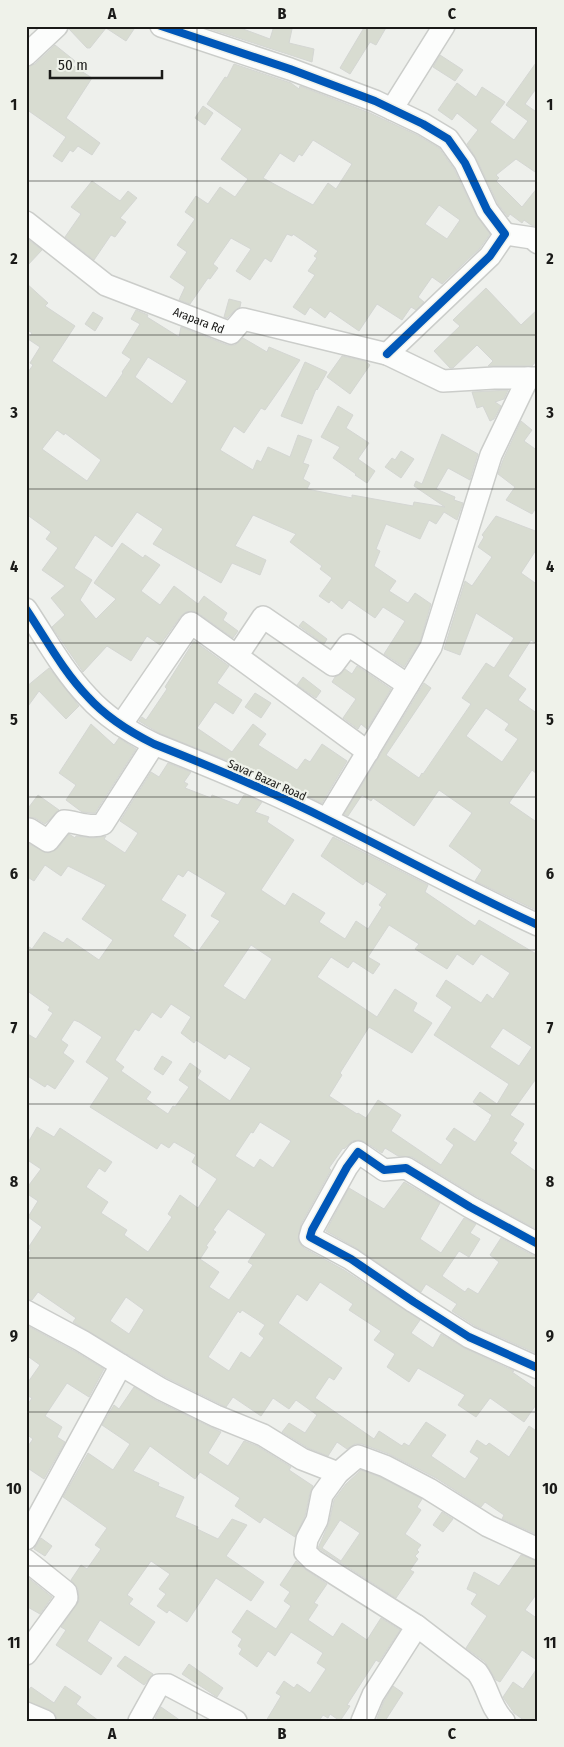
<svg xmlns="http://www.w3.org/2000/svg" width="564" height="1747" font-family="'Fira Sans Condensed',sans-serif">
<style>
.building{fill:#d8dcd1;stroke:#d4d6d3;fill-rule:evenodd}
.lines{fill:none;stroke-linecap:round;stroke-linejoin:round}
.minor-casing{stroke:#cbcdca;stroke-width:24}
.minor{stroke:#fcfdfc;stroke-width:21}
.cycleway-casing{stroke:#eff2ea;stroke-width:11}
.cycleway{stroke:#0057b8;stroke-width:8}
.grid{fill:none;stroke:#1a1a18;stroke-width:1;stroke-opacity:0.55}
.labels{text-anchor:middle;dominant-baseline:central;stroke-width:4.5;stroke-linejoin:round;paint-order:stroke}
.street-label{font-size:12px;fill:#1a1a18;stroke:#eff2ea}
.neatline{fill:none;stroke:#1a1a18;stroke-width:2}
.grid-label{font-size:16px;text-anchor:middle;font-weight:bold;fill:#1a1a18}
</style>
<rect width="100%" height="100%" fill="#eef0ec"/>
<path class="building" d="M69 26H136L126 41 106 28 90 48H87L69 29Z
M201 26H235L270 39 274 26 292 29 289 43 314 49 312 62Z
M365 26H387L376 45 370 42 350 74 340 68Z
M55 45 75 61 72 65 92 78 66 118 100 143 92 155 78 146 73 152 70 150 62 162 53 156 66 137 26 109V67L35 64Z
M440 55 463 70 455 81 433 67Z
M538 60V86L525 104 535 111 538 107V174L516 159 496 175 499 178 496 181 522 207 538 187V227L531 225 524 220 522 223 510 214 508 217 498 204 476 158 467 144 478 130 457 113 452 120 438 110 457 83 476 97 482 87 505 102 490 122 514 140 528 121 506 105Z
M234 64 291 83 299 89 300 86 370 113 417 135 439 148 454 169 476 215 490 234 480 248 442 284 432 277 418 297 424 302 416 310 411 307 402 320 377 304 359 331 330 311 325 318 310 307 305 315 293 307 315 275 308 271 317 258 314 256 318 251 293 234 292 236 287 234 271 262 265 258 250 280 236 271 251 249 231 238 213 264 218 268 210 279 208 278 190 304 179 300 185 287 170 277 187 252 177 245 195 219 185 212 196 196 208 204 220 187 235 197 248 179 221 159 242 129 207 104 225 77 227 78ZM313 140 352 164 336 189 328 183 313 205 263 178 280 153 294 162 299 154 302 156ZM439 205 460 220 447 239 425 224Z
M203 106 213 113 205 125 195 118Z
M92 181 120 201 128 191 137 198 120 218 126 222 115 237 111 235 94 260 65 237 81 214 71 207Z
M26 238 42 250 26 267Z
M26 283 48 303 45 306 75 326 52 361 106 398 123 373 122 372 131 359 122 353 140 324 131 319 136 310 148 315 147 317 179 337 181 327 227 345H235L243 338 267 352 269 347 300 360 265 410 261 408 244 433 234 426 220 450 253 470 257 460 261 462 268 447 290 457 298 435 312 440 303 463 309 465 303 479 310 483 307 489 352 498V495L413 506 414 502 445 507 414 486 416 481 422 484 442 434 478 454 470 480 448 468 436 489 455 497 454 500 463 503 457 520 444 512 436 524 429 520 420 539 386 524 376 549 380 551 374 566 396 581 389 591 408 603 415 593 431 604 420 642 404 667 384 654 405 621 383 607 375 618 349 600 342 609 331 600 329 603 319 596 332 578 320 569 322 566 290 542 296 534 253 515 235 546 266 560 260 575 232 563 221 583 153 544 163 529 137 512 112 547 95 535 74 568 92 580 80 600 96 619 116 599 94 583 122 543 143 558 145 555 160 565 141 591 160 605 174 586 198 604 204 596 227 613 223 620 238 631 233 638 198 613 193 611 186 612 181 616 160 645 147 636 131 661 107 646 83 672 52 627 65 615 51 598 65 586 42 570 58 548 46 539 51 532 26 514V375L33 365 30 363 40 347 28 339 32 333 26 329ZM148 357 187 381 172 404 135 377ZM57 430 64 435 65 433 101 460 87 481 42 449Z
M486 288 521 325 538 309V359L532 366H488L493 361 477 345 453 368H450L434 351 460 326 453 320Z
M229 299 241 302 240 307 234 311 227 318 224 317Z
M93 312 103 318 95 331 85 324Z
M342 356 365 361 370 365 350 394 327 377Z
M305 362 327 372 317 390 316 389 302 424 281 416Z
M508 390 504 399 495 402 501 406 494 419 490 421 483 406 477 408 472 392Z
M338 406 353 415 346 428 369 443 358 459 375 471 367 483 355 475 356 474 333 458 340 447 321 437Z
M521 421 532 430 524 441 538 451V505L532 514 506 500 515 487 498 474 503 460Z
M401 451 414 459 401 478 385 467 392 458 395 460Z
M496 516 538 532V547L521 573 538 585V645L531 640 508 676 526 689 518 700 538 714V775L532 770 509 803 538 823V911L475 881 482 870 449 846 472 813 439 790 414 826 373 798 371 801 362 795 348 816 344 814 424 683 431 688 386 755 419 778 422 773 423 774 471 704 462 698 486 663 494 668 514 638 476 613 460 655 444 649 465 581 472 586 492 557 478 547 484 537 482 535ZM486 708 509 724 505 730 518 739 502 762 466 736Z
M303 621 327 639 324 644 299 626Z
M194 641 229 666 217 683 242 700 233 714 215 702 197 728 232 752 253 724 266 734 258 745 297 770 305 759 310 762 322 744 347 761 322 803 246 768 159 733 139 721 142 717 146 720 167 689 165 687Z
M357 666 391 689 367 729 361 724 358 729 343 718 356 699 332 682 335 677 345 669 352 674Z
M49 668 79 706 66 719 39 691 26 709V687Z
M303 677 321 691 316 698 297 685Z
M255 693 271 703 261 718 245 707Z
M91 724 114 745 119 738 136 749 95 813H93L82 812 66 800 76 785 59 773Z
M168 763 191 772 184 782 188 784 185 788 211 798 212 795 238 805 244 795 262 802 255 812 269 817 267 822 294 840 261 890 285 906 293 893 325 913 319 922 345 939 356 921 368 929 382 907 379 905 387 894 366 881 363 885 321 856 333 837 428 885 425 892 475 926 479 920 538 955V1076L510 1115 524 1124 513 1141 517 1143 510 1153 538 1173V1230L476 1196 412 1157 398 1156 385 1148 382 1153 365 1142 359 1140 352 1141 344 1149 343 1148 329 1168 331 1170 301 1224 298 1239 300 1244 304 1248 344 1270 420 1320 411 1333 433 1348 441 1334 464 1348 514 1371 512 1372 538 1390V1402L524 1422 490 1398 476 1417 458 1405 465 1395 418 1368 409 1382 387 1367 395 1354 374 1340 381 1331 349 1310 353 1304 320 1282 307 1301 297 1294 278 1323 342 1368 334 1380 329 1377 315 1398 374 1439 379 1431 402 1446 404 1443 409 1446 426 1422 446 1435 431 1456 465 1479 479 1458 470 1452 477 1440 486 1446 489 1443 509 1457 529 1426 538 1432V1535L502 1519 504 1515 485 1502 481 1507 436 1478 389 1454 362 1444H355L347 1449 337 1442 328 1456 308 1448 282 1432 289 1423 305 1433 317 1415 296 1400 289 1409 273 1398 261 1416 233 1397 226 1407 167 1378 73 1322 76 1318 38 1292 32 1300 26 1299V1257L31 1250 28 1248 42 1227 28 1217 38 1201 26 1193V1189L41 1169 26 1159V1146L37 1127 54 1137 60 1128 112 1162 105 1172 99 1168 86 1187 108 1202 101 1213 127 1230 124 1235 148 1252 172 1217 168 1214 180 1195 198 1208 217 1179 192 1162 196 1155 174 1142 169 1148 161 1143 157 1149 90 1107 109 1078 86 1062 102 1037 79 1022 74 1020 61 1040 68 1045 63 1053 74 1061 55 1089 47 1084 45 1087 26 1075V1033L36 1039 53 1013 48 1010 50 1007 26 990V945L32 949 44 932 63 943 67 938 99 960 113 940 82 919 106 885 68 866 61 876 45 865 34 881 26 876V844H29L48 853 57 849 69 834 75 838 76 836 93 838 106 836 104 839 125 853 138 833 120 821 151 772 159 777ZM188 870 226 893 211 916 220 921 197 953 173 936 186 915 161 900 178 874 183 877ZM389 925 419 944 415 949 447 969 457 954 473 965 481 954 510 973 493 999 487 994 481 1003 446 980 436 996 452 1007 434 1035 509 1084 497 1104 480 1092 473 1102 492 1115 489 1120H490L475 1142 454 1128 446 1139 454 1145 441 1165 391 1131 401 1115 378 1100 366 1118 358 1113 357 1114 329 1096 342 1075 340 1073 369 1027 412 1053 432 1023 413 1011 417 1003 395 989 377 1017 317 977 331 957 348 968 353 961 373 974 380 964 368 957ZM251 945 272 959 245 1000 223 986ZM171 1004 191 1017 181 1033 194 1043 196 1040 225 1059 229 1054 251 1068 230 1101 197 1078 201 1071 190 1063 179 1080 189 1087 175 1107 173 1106 168 1114 146 1099 151 1092 121 1071 124 1067 115 1060 135 1029 139 1031 152 1012 161 1018ZM503 1028 532 1047 519 1066 490 1047ZM260 1122 291 1141 273 1168 260 1159 254 1168 235 1156 251 1132 253 1133ZM228 1209 266 1234 248 1262 253 1265 229 1300 209 1287 219 1272 200 1259 208 1247 206 1246 216 1232 213 1230ZM126 1297 144 1310 129 1334 110 1321ZM242 1310 265 1325 259 1334 264 1338 250 1358 241 1352 229 1371 208 1357 238 1311 240 1313Z
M38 795 59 810 45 824 35 818 26 817V811Z
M162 1056 172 1062 163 1075 154 1069Z
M404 1182 440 1203 420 1239 441 1253 464 1218 476 1224 470 1233 480 1239 469 1257 459 1251 442 1276 465 1292 468 1288 478 1294 499 1262 490 1255 501 1238 532 1255 538 1256V1354L475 1326 452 1311 457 1304 426 1284 421 1292 358 1249 326 1231 349 1188 384 1209Z
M26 1325 76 1352 104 1369 89 1397 67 1383 45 1416 62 1427 57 1437 65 1442 44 1479 26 1467V1449L33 1439 26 1434V1407L32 1398 26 1395V1385L40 1365 26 1355Z
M134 1387 155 1400 221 1432 208 1453 228 1466 244 1441 257 1446 291 1467 289 1470 313 1486 310 1493 305 1516 295 1537 264 1517 260 1523 235 1506 240 1498 200 1472 195 1479 150 1446 133 1471 159 1483 158 1486 184 1497 175 1517 198 1527 197 1529 218 1539 232 1519 247 1525 226 1556 264 1582 251 1601 216 1578 187 1622 169 1610 167 1613 157 1606 166 1594 159 1589 170 1574 151 1561 127 1595 133 1599 129 1604 155 1622 139 1646 100 1620 87 1641 112 1658 101 1675 56 1645 66 1630 61 1627 79 1601 78 1589 71 1580 81 1565 87 1569 101 1549 95 1545 107 1528 63 1497 88 1453 113 1470 130 1444 102 1425 114 1405 119 1409Z
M361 1470 380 1477 422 1499 417 1507 421 1510 405 1534 421 1545 417 1550 419 1552 415 1556 418 1559 410 1570 414 1572 396 1598 318 1548 329 1523 334 1500 346 1484ZM340 1520 360 1533 341 1561 322 1548Z
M442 1512 453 1519 443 1532 433 1525Z
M41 1538 52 1546 45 1556 34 1549Z
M521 1555 538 1561V1592L525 1610 538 1619V1661L522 1650 500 1682 496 1680 485 1662 466 1648 487 1616 471 1604 477 1594 467 1589 474 1572 499 1586Z
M296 1561 306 1570 327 1584 314 1603 318 1605 308 1620 333 1637 342 1623 367 1640 381 1618 400 1630 379 1662 376 1660 347 1705 350 1706 340 1721 330 1714 328 1718 323 1715 319 1721H266L281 1696 276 1693 284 1681 294 1688 297 1684 310 1693 326 1669 317 1663 323 1653 291 1632 275 1656 268 1651 257 1667 239 1654 242 1649 238 1646 242 1639 232 1632 247 1610 276 1629 291 1606 284 1601 290 1592 280 1585Z
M26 1576 52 1597 40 1614 26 1606Z
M125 1656 153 1674 144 1685 117 1666Z
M189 1664 223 1688 217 1697 182 1674Z
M538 1667V1721H525L514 1713 503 1697 513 1682 523 1689Z
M65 1686 81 1697 76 1704 99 1721H57L55 1714 50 1710 26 1701V1694L31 1687 54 1703Z
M393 1686 403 1693 385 1721H376L384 1701Z
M161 1707 181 1721H160L155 1718Z"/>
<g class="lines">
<defs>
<g id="minor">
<path d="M161 26 290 69 375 101 423 124 448 139 465 163 487 210 505 234 490 256 387 354"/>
<path d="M26 55 57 26"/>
<path d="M392 109 444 26"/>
<path id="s1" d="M26 222 106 285 231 333 243 319 387 354 443 381 494 378H538"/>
<path d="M505 234 532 238 538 243"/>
<path d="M26 609C46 639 63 671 88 697 106 717 130 732 154 744 212 767 271 791 328 820 398 855 466 892 538 925"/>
<path d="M237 656 368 752"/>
<path d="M121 725 191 623 237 656 263 617 333 665 348 645 408 685"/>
<path d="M327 819 431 647 491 455 528 378"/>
<path d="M26 832 29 829 48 841 64 821C77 822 91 829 103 824L154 744"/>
<path d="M538 1244 470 1207 406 1168 384 1170 358 1152 347 1167 312 1230 310 1237 351 1259 414 1302 469 1337 538 1368"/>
<path d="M26 1311 82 1341 121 1365 26 1539"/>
<path d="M121 1365 161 1389 216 1416 263 1435 302 1459 338 1473"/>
<path d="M26 1560 66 1592 67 1598 26 1654"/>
<path d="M417 1626 477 1672C489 1688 489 1706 504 1721"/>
<path d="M26 1713 45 1721"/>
<path d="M139 1721 159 1685H168L236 1721"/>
<path d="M362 1721 373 1695 417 1626 313 1560 305 1552 307 1539 317 1520 322 1495 338 1473 358 1456 385 1466 429 1489 488 1526 538 1549"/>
</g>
</defs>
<use href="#minor" class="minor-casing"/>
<use href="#minor" class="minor"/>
<defs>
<path id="cycleway" d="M161 26 290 69 375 101 423 124 448 139 465 163 487 210 505 234 490 256 387 354
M26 609C46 639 63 671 88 697 106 717 130 732 154 744 212 767 271 791 328 820 398 855 466 892 538 925
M538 1244 470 1207 406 1168 384 1170 358 1152 347 1167 312 1230 310 1237 351 1259 414 1302 469 1337 538 1368"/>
</defs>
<use href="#cycleway" class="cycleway-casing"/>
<use href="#cycleway" class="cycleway"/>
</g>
<path class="grid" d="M197 26V1721M367 26V1721M26 181H538M26 335H538M26 489H538M26 643H538M26 797H538M26 950H538M26 1104H538M26 1258H538M26 1412H538M26 1566H538"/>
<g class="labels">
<g class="street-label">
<text stroke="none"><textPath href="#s1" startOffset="201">Arapara Rd</textPath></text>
<text transform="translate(267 780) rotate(24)">Savar Bazar Road</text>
</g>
</g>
<rect width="564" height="1747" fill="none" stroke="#eff2ea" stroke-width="55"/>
<path d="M50 70v8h112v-8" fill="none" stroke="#1a1a18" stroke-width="2.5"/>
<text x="58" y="70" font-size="15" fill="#1a1a18" stroke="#eff2ea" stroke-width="4" paint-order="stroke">50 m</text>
<rect x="28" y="28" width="508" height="1692" class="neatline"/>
<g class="grid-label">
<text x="112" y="19">A</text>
<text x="282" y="19">B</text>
<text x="452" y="19">C</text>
<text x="14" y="110">1</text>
<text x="550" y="110">1</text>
<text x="14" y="264">2</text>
<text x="550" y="264">2</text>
<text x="14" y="418">3</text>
<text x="550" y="418">3</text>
<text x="14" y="572">4</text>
<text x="550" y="572">4</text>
<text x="14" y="725">5</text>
<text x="550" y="725">5</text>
<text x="14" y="879">6</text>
<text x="550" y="879">6</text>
<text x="14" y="1033">7</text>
<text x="550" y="1033">7</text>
<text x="14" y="1187">8</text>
<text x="550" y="1187">8</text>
<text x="14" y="1341">9</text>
<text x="550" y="1341">9</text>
<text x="14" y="1494">10</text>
<text x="550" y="1494">10</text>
<text x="14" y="1648">11</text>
<text x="550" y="1648">11</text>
<text x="112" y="1739">A</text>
<text x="282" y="1739">B</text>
<text x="452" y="1739">C</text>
</g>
</svg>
